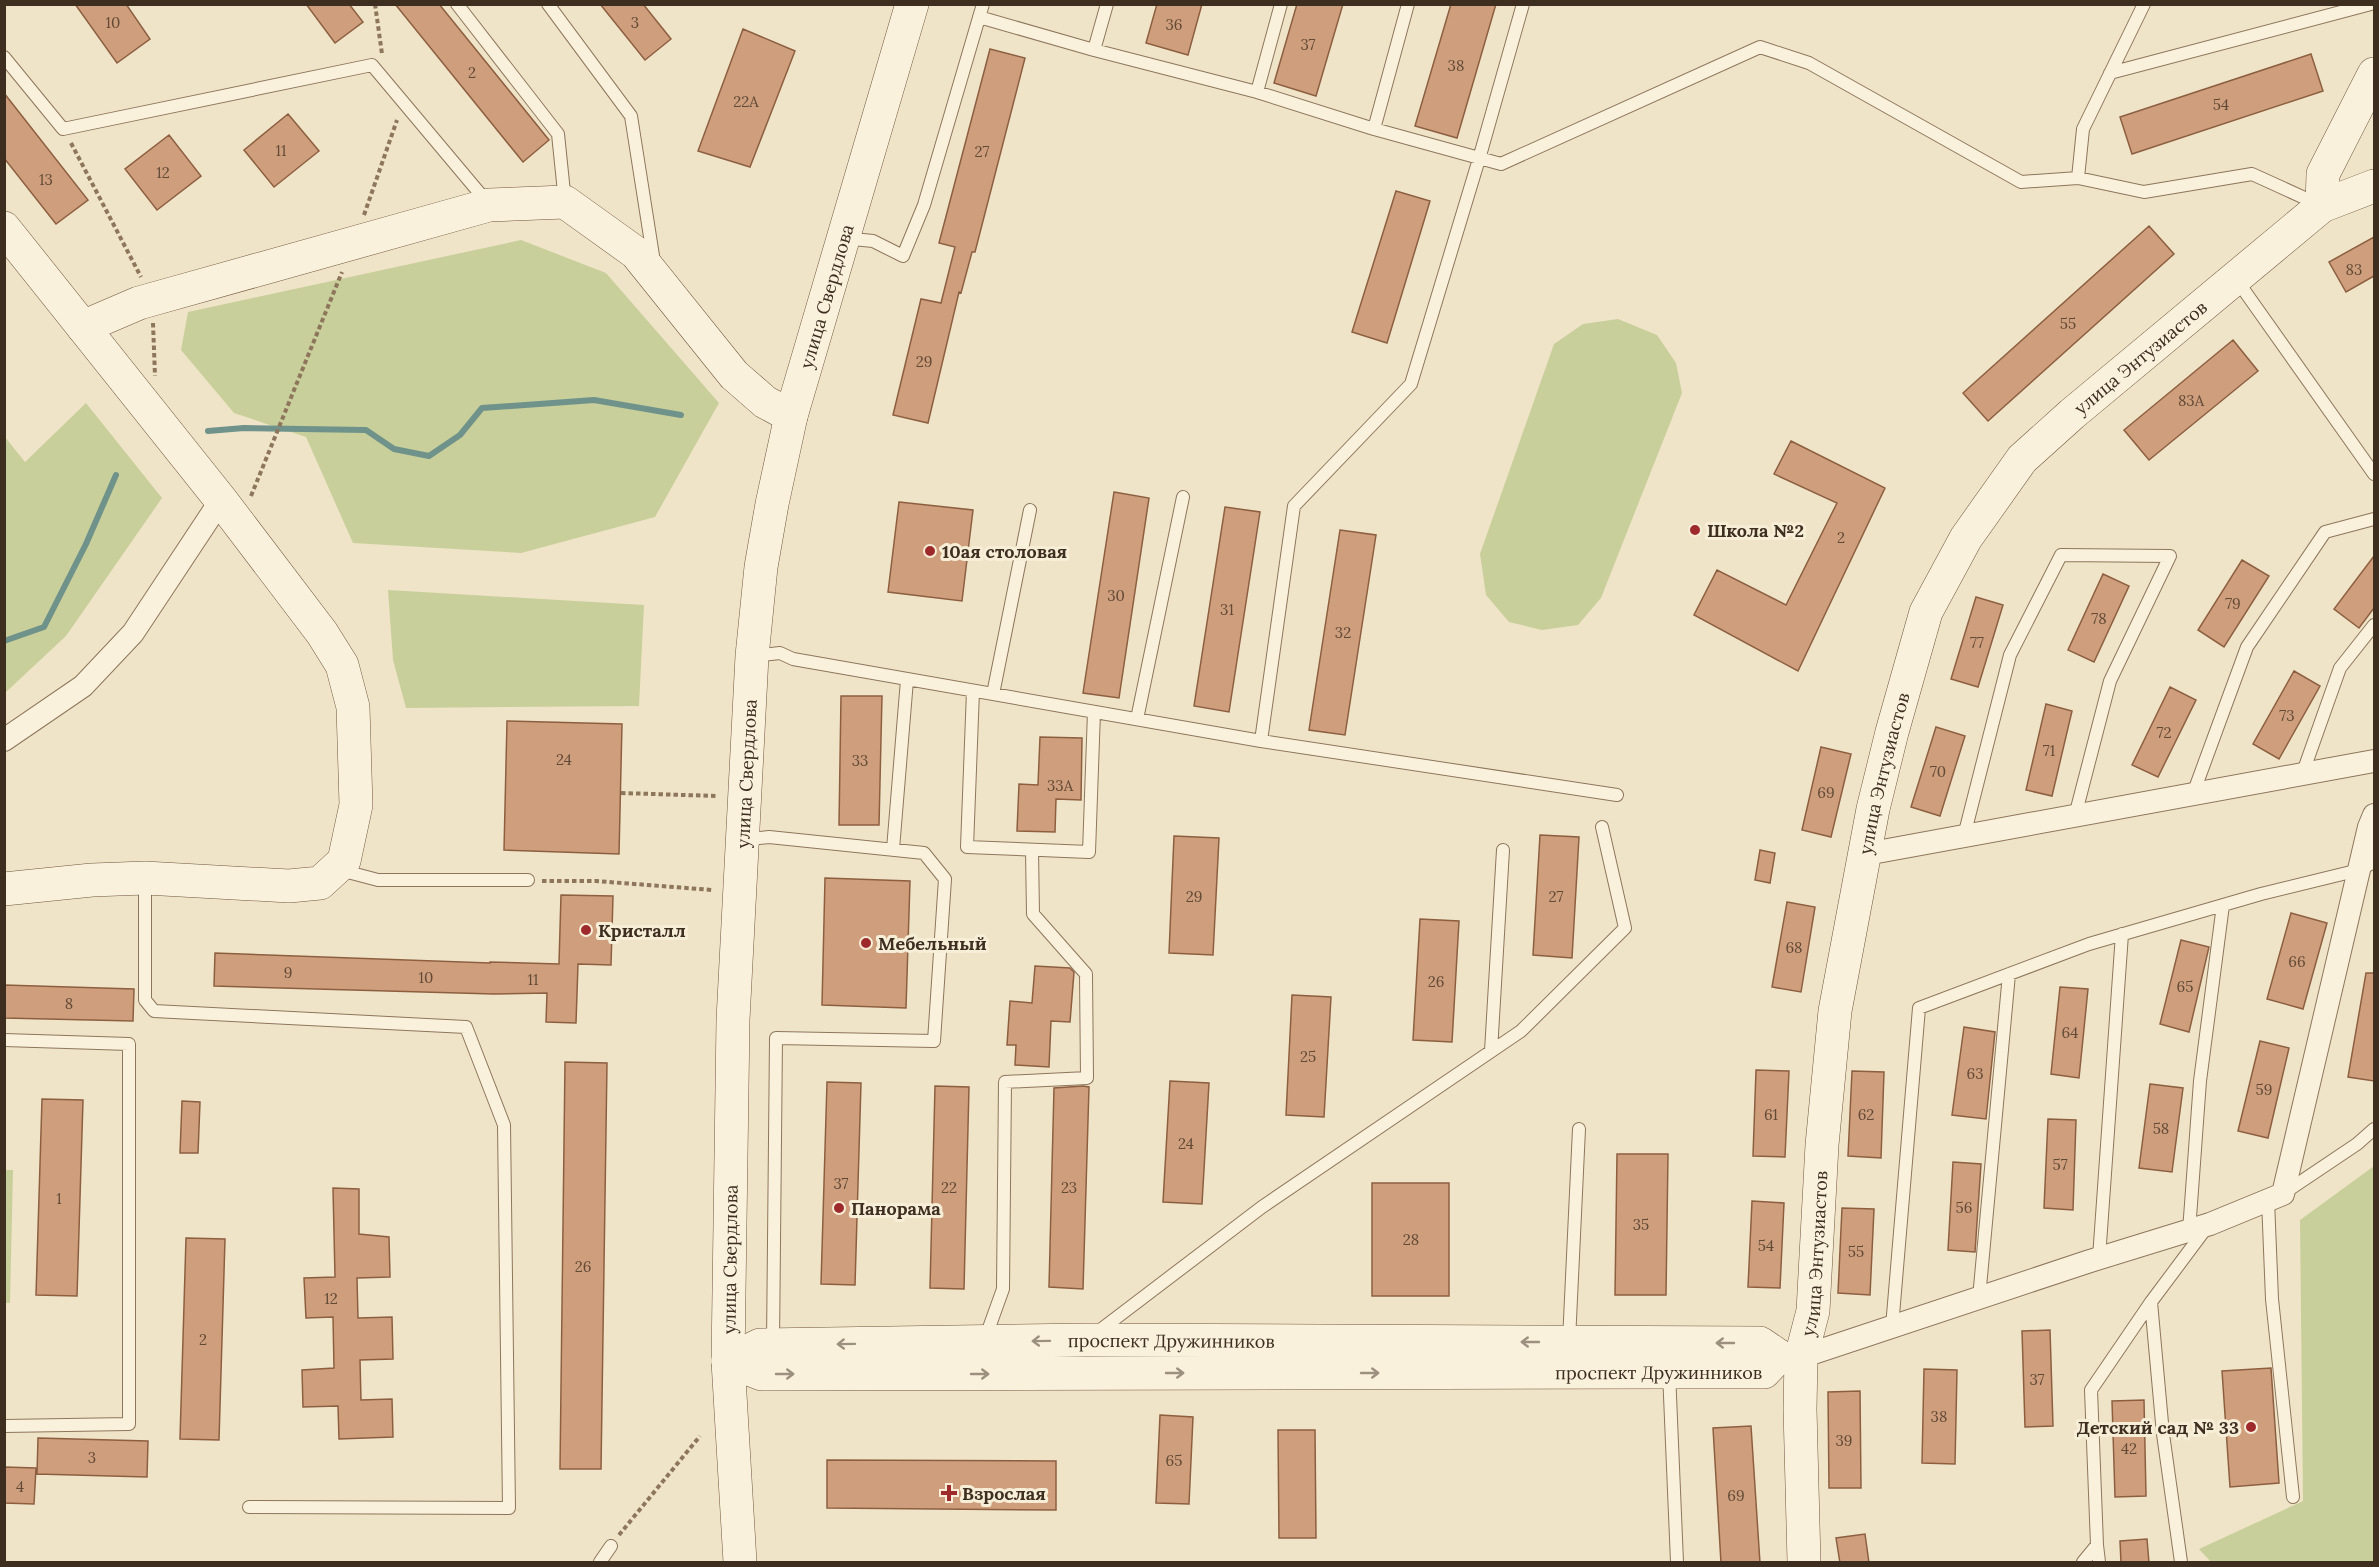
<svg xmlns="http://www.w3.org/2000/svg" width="2379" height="1567" font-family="Lora,serif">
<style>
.green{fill:#c9cf9b}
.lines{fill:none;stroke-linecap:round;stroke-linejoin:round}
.stream{stroke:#6f938a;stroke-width:6}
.building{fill:#cf9f7d;stroke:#8d5f41;stroke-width:1.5}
.lane-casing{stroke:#8d765c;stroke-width:14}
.street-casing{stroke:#8d765c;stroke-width:24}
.secondary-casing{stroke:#6f573f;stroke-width:34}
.path{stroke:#8d765c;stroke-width:4;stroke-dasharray:4.5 3;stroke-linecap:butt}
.lane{stroke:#faf1dc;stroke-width:12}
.street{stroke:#faf1dc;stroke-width:22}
.secondary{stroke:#faf1dc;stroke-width:33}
.oneway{stroke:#9c907e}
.poi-dot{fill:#9e2a2b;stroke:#f7eed8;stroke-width:2}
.labels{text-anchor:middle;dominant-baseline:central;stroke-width:6;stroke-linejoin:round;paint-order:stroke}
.number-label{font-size:15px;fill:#624a37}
.street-label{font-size:18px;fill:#3d2e20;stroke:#f7eed8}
.poi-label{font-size:18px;font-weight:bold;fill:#3d2e20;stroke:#f7eed8;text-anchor:start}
</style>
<rect width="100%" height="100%" fill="#f0e4c8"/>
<path class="green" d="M521 240 606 273 719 403 655 517 521 553 353 543 306 437 234 413 181 350 188 312Z
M1618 319 1657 335 1676 363 1682 393 1601 598 1578 625 1542 630 1509 622 1486 595 1480 554 1554 344 1583 324Z
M86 403 162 498 66 636 5 693V437L25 462Z
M388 590 644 605 639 706 406 708 393 660Z
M2374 1166V1562H2211L2199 1549 2303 1501 2300 1220Z
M5 1170H13L10 1303H4Z"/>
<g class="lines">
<path class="stream" d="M208 431 244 428 366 430 394 449 429 456 460 435 482 408 594 400 681 415
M4 641 44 627 86 544 116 475"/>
</g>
<path class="building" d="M75 4H126L150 39 117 63Z
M306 4H349L363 22 335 43Z
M395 4H439L549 140 523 162Z
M600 4H643L671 39 645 60Z
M1157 4H1202L1188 55 1146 43Z
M1297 4H1343L1316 96 1274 83Z
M1451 4H1496L1457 138 1415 126Z
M743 29 795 51 750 167 698 151Z
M990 49 1025 58 975 252H972L961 293 959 292 928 423 893 415 921 299 941 303 955 247 939 243Z
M2311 54 2323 91 2132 154 2120 117Z
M4 93 88 200 56 224 4 158Z
M288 114 319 151 274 187 244 150Z
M169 135 201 176 157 210 125 169Z
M1396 191 1430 201 1387 343 1352 332Z
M2149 226 2174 254 1988 421 1963 393Z
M2374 237V276L2346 292 2329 262Z
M2233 340 2258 371 2149 460 2124 430Z
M1791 441 1885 488 1798 671 1694 615 1717 570 1786 605 1837 503 1774 474Z
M1114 492 1149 498 1119 698 1083 693Z
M899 502 973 510 962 601 888 592Z
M1225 507 1260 512 1229 712 1194 706Z
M1340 530 1376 535 1345 735 1309 730Z
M2374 556V608L2359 628 2334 609Z
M2242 560 2269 576 2224 647 2198 630Z
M2103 574 2129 586 2094 662 2068 650Z
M1976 597 2003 605 1978 687 1951 679Z
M2294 671 2320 686 2279 759 2253 744Z
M2170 687 2196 700 2158 777 2132 765Z
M841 696H882L879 825H839Z
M2046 704 2072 711 2052 796 2026 790Z
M507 721 622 724 619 854 504 850Z
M1936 727 1965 736 1940 816 1911 807Z
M1040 737 1082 738 1081 800 1056 799 1055 832 1017 831 1019 784 1038 785Z
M1821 747 1851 754 1831 837 1802 830Z
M1540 835 1579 837 1572 958 1533 955Z
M1174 836 1219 838 1213 955 1169 953Z
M1760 850 1775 853 1770 883 1755 880Z
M825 878 910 881 906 1008 822 1005Z
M561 895 613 896 611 965 578 964 576 1023 546 1022 547 993 494 994 214 986 215 953 490 963V962L559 964Z
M1787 902 1815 907 1801 992 1772 987Z
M2291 913 2327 923 2303 1009 2267 999Z
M1420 919 1459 921 1452 1042 1413 1040Z
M2181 940 2209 947 2189 1032 2160 1024Z
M1035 966 1070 968 1074 972 1070 1022 1051 1021 1049 1067 1015 1065 1016 1045H1007L1010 1001 1032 1003Z
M2366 973H2374V1081L2348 1077Z
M4 985 134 989 133 1021 4 1018Z
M2060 987 2088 989 2079 1078 2051 1074Z
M1292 995 1331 997 1324 1117 1286 1115Z
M1964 1027 1995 1032 1986 1119 1952 1115Z
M2260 1041 2289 1048 2268 1138 2238 1131Z
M565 1062 607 1063 601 1469H560Z
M1756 1070 1789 1071 1785 1157 1753 1156Z
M1852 1071 1884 1072 1881 1158 1848 1156Z
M1170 1081 1209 1083 1202 1204 1163 1202Z
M827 1082 861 1083 855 1285 821 1284Z
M2150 1084 2183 1088 2172 1172 2139 1168Z
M935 1086 969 1087 964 1289 930 1288Z
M1083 1086 1089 1087 1083 1289 1049 1287 1054 1088Z
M42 1099 83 1100 77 1296 36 1295Z
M182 1101 200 1102 198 1153H180Z
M2048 1119 2076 1120 2073 1210 2044 1208Z
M1617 1154H1668L1666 1295H1615Z
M1953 1162 1981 1164 1975 1252 1948 1250Z
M1372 1183H1449V1296H1372Z
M333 1188 359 1189V1234L389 1237 390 1277 357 1278 358 1318 392 1317 393 1359 360 1360 361 1400 392 1399 393 1437 339 1439 338 1406 303 1407 302 1370 334 1368 333 1317 306 1318 304 1278 335 1277Z
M1752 1201 1784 1203 1780 1288 1748 1287Z
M1842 1208 1874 1209 1870 1295 1838 1293Z
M186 1238 225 1239 219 1440 180 1439Z
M2050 1330 2053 1426 2025 1427 2022 1331Z
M2271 1368 2279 1483 2230 1487 2222 1371Z
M1924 1369 1957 1370 1955 1464 1922 1463Z
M1860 1391 1861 1488H1829L1828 1392Z
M2144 1400 2146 1496 2115 1497 2112 1401Z
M1160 1415 1193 1417 1189 1504 1156 1503Z
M1751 1426 1760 1563H1721L1713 1428Z
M1278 1430H1315L1316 1538H1279Z
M38 1438 148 1441 147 1477 37 1474Z
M827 1460 1056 1461V1510L827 1508Z
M4 1467 36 1468 34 1504 4 1503Z
M1865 1534 1869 1563H1840L1836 1538Z
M2147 1539 2149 1563H2121L2120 1541Z"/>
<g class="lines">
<defs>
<path id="lane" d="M457 4 558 134 565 202
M548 4 631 116 654 262
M979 17 1094 50 1257 92 1374 129 1501 164 1760 47 1809 63 2021 182 2078 178 2144 192 2252 174 2320 205
M1094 50 1107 4
M4 57 63 129 372 65 487 202
M2110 73 2371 4
M1257 92 1281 4
M1374 129 1408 4
M2078 178 2083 129 2144 4
M843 238 873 241 903 256 924 205 983 4
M2236 279 2374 474
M754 656 780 653 793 659 1261 741 1617 795
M973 691 967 847 1089 852 1094 712
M993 694 1030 510
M1137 719 1183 497
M1261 741 1294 506 1411 384 1479 159 1523 4
M2302 775 2340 668 2374 625
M2193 794 2247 647 2325 532 2374 519
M1964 836 2010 655 2061 555 2170 556 2110 681 2075 816
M743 840 769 837 924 853 945 879 934 1041 776 1038 773 1344
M893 849 907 680
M340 870 378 880H528
M145 880V1000L154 1011 466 1027 504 1125 509 1508 249 1507
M4 1040 129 1044V1424L4 1426
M1491 1051 1503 850
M2284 1193 2357 1144 2374 1129
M2268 1200 2272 1299 2293 1497
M2189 1231 2200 1081 2223 905
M2099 1258 2122 934
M1979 1298 2009 974
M1892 1327 1919 1008 2089 944 2261 894 2359 870 2374 862
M1095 1334 1262 1207 1521 1031 1625 928 1602 827
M985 1339 1003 1289 1005 1082 1087 1078 1086 974 1033 914 1032 850
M1569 1341 1579 1129
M1669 1372 1677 1562
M2097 1545 2099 1562
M600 1562 611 1546
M2083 1562 2097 1545 2091 1390 2151 1302
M2181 1562 2163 1434 2151 1302 2207 1227"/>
<path id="street" d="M4 740 83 686 133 633 221 500
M1866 854 2374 761
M1801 1357 2087 1262 2210 1224 2283 1194 2369 827 2374 815"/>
<g id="secondary">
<path d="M2322 206 2323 174 2374 74"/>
<path d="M4 228 221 500 322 633 342 665 353 707 356 805 344 861 320 883 289 886 145 878 92 880 4 889"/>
<path d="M83 327 139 303 489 205 565 202 636 253 734 375 765 402 791 416"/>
<path id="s1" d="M728 1361 762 1374 1669 1372H1764L1779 1356"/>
<path id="s2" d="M728 1361 760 1345 1087 1340 1760 1343 1779 1356"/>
<path id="s3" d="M740 1562 728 1361 733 1020 752 656 761 567 772 504 791 416 912 4"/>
<path id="s4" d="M1804 1562 1800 1409 1801 1357 1813 1311 1822 1145 1835 1011 1873 809 1892 732 1926 612 1966 538 2022 459 2072 414 2322 206 2374 186"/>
</g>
</defs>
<use href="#lane" class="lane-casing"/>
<use href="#street" class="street-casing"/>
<use href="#secondary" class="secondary-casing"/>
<path class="path" d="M375 4 382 54
M71 143 141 277
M364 215 397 120
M153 323 155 376
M251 496 342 272
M621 793 716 796
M542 881H596L712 890
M619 1535 700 1436"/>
<use href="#lane" class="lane"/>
<use href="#street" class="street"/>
<use href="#secondary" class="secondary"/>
</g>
<defs><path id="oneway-shaft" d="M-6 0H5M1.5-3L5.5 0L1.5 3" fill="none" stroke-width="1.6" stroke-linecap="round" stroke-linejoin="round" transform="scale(1.5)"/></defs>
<g class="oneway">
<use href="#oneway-shaft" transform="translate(1041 1341) rotate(179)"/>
<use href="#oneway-shaft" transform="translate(1530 1342) rotate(-180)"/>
<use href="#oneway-shaft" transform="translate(1725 1343) rotate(-180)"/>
<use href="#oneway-shaft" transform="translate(846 1344) rotate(179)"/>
<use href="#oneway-shaft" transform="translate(1175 1373)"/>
<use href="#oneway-shaft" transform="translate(1370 1373)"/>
<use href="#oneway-shaft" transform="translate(785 1374)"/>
<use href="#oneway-shaft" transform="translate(980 1374)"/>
</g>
<g class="poi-dot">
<circle cx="1695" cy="530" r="6"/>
<circle cx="930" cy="551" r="6"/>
<circle cx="586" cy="930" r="6"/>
<circle cx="866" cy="943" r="6"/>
<circle cx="839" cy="1208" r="6"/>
<circle cx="2251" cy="1427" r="6"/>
<path d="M946 1484h6v6h6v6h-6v6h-6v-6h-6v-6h6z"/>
</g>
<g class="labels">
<g class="number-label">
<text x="113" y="22">10</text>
<text x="635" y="22">3</text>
<text x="1174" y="24">36</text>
<text x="1308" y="44">37</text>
<text x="1456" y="65">38</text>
<text x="472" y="72">2</text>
<text x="746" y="101">22А</text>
<text x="2221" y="104">54</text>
<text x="281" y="150">11</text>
<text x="982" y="151">27</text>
<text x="163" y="172">12</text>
<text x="46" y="179">13</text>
<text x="2354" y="269">83</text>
<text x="2068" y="323">55</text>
<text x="924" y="361">29</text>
<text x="2191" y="400">83А</text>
<text x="1841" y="537">2</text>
<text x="1116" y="595">30</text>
<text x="2233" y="603">79</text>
<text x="1227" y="609">31</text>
<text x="2099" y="618">78</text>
<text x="1343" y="632">32</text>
<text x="1977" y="642">77</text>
<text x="2287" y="715">73</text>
<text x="2164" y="732">72</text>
<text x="2049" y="750">71</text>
<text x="564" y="759">24</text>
<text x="860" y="760">33</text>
<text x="1938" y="771">70</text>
<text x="1060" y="785">33А</text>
<text x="1826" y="792">69</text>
<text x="1194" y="896">29</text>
<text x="1556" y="896">27</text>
<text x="1794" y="947">68</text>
<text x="2297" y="961">66</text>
<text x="288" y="972">9</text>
<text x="426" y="977">10</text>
<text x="533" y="979">11</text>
<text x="1436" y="981">26</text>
<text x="2185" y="986">65</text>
<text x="69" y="1003">8</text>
<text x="2070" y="1032">64</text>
<text x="1308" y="1056">25</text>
<text x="1975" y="1073">63</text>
<text x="2264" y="1089">59</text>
<text x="1771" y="1114">61</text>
<text x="1866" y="1114">62</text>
<text x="2161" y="1128">58</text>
<text x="1186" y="1143">24</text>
<text x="2060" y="1164">57</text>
<text x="841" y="1183">37</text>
<text x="949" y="1187">22</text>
<text x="1069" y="1187">23</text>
<text x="59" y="1198">1</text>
<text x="1964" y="1207">56</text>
<text x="1641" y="1224">35</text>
<text x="1411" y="1239">28</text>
<text x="1766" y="1245">54</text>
<text x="1856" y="1251">55</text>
<text x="583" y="1266">26</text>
<text x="331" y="1298">12</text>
<text x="203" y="1339">2</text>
<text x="2037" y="1379">37</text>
<text x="1939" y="1416">38</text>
<text x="1844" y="1440">39</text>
<text x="2129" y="1448">42</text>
<text x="92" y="1457">3</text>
<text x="1174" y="1460">65</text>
<text x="20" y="1486">4</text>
<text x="1736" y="1495">69</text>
</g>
<g class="street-label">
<text stroke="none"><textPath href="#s3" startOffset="1275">улица Свердлова</textPath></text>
<text stroke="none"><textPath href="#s4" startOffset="1300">улица Энтузиастов</textPath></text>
<text stroke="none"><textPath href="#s3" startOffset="789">улица Свердлова</textPath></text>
<text stroke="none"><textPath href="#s4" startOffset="796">улица Энтузиастов</textPath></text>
<text stroke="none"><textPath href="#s4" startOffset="310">улица Энтузиастов</textPath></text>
<text stroke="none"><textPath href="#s3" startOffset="303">улица Свердлова</textPath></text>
<text stroke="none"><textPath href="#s2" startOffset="447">проспект Дружинников</textPath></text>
<text stroke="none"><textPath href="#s1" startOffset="933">проспект Дружинников</textPath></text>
</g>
<g class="poi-label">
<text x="1707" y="530">Школа №2</text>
<text x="942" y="551">10ая столовая</text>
<text x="598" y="930">Кристалл</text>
<text x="878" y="943">Мебельный</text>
<text x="851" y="1208">Панорама</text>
<text x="2239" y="1427" text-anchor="end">Детский сад № 33</text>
<text x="962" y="1493">Взрослая</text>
</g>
</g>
<rect width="2379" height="1567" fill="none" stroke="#3d2e20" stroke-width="12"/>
</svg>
